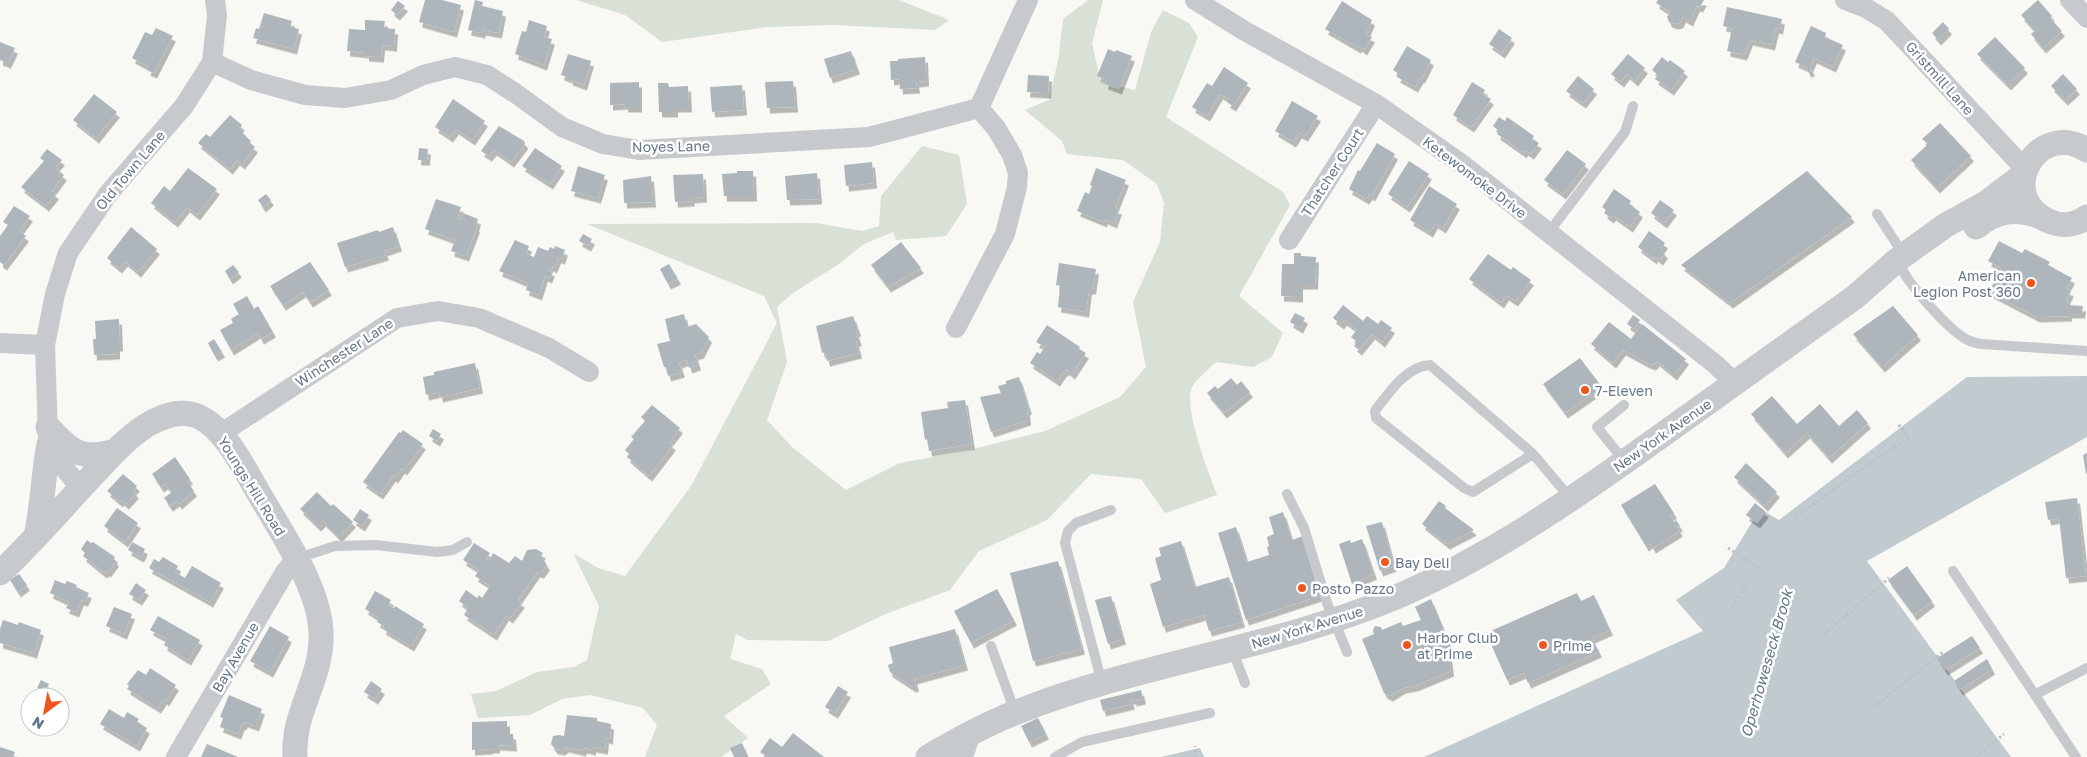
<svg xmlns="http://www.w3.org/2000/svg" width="2087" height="757" font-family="'Golos Text',sans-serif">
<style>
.green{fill:#d9e0d6}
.water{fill:#c0cacf}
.building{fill:#aeb6bc;filter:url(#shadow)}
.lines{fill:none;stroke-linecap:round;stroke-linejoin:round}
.path{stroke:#bfc2c4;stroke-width:3;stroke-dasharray:2.5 2.5;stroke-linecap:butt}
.service{stroke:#c6cacd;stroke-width:10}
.minor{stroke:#c6cacd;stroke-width:20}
.tertiary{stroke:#c6cacd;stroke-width:25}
.poi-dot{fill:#ef561f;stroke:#fff;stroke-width:2}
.labels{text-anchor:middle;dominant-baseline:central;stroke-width:5;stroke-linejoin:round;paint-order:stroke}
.street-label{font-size:14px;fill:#657788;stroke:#fff}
.poi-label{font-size:14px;fill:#657788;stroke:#fff;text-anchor:start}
.water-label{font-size:15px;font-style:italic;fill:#617983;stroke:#fff}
</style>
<defs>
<filter id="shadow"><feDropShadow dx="3" dy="5.5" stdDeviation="0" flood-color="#0004"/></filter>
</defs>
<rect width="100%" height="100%" fill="#f8f8f5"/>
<path class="green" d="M576 0H899L949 20 935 30 833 25 768 27 662 42 625 15Z
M1088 0H1103L1092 43 1101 82 1135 90 1151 32 1163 10 1189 23 1198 37 1166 117 1283 192 1290 205 1239 296 1283 333 1272 357 1253 367 1216 362C1210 368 1195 381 1192 387 1183 409 1209 473 1217 495L1165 513 1141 479 1091 474 1047 520 979 551 950 590 888 613 828 641 747 640 736 634 730 659 762 669 771 684 724 716 748 738 721 757H645L657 725 643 708 590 695 562 699 530 715 478 718 471 694 496 691 537 672 574 667 587 660 599 606 573 553 598 568 625 576 691 486 777 323 764 296 587 224 816 223 862 231 879 226 881 196 922 146 959 155 967 204 946 236 896 240 893 232 864 244 839 264 793 293 777 307 787 362 767 420 792 447 846 490 900 463 965 451 1045 431 1120 397 1146 367 1133 302 1160 242 1164 203 1157 184 1123 160 1067 154 1062 141 1025 110 1049 100 1059 55 1063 19Z"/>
<path class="water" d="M2087 376V437L1867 561 2011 757H1424L1703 631 1676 600 1724 568 1760 509 1779 520 1967 377Z
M1200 748 1204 757H1161Z"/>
<path class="building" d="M425 0H442L461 5 454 32 419 22Z
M475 0 483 2 482 6 503 11 499 33 483 30 482 33 468 30Z
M1658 0H1704L1700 7 1697 6 1690 21 1683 17 1680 23 1675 24 1669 22 1667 17 1670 12 1656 3Z
M2038 0 2052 16 2050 18 2062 31 2043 48 2031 34 2035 31 2021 15Z
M398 1 405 6 397 15 391 10Z
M1342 1 1372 20 1366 34 1372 37 1364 50 1359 46 1358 48 1325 29Z
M1727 7 1782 19 1780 29 1776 28 1772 45 1750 40 1744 55 1727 51 1732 28 1723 26Z
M264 13 292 21 290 27 299 29 294 49 253 38 256 28 259 29Z
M365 20 385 21 384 28 395 29 394 46 382 45 381 57 366 56V53L347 51 349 29 365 30Z
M529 20 547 26 544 37 552 39 544 65 515 54 522 31 526 32Z
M1943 22 1949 29 1938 40 1932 33Z
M1811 26 1826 33 1825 37 1843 45 1833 67 1814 58 1810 67 1812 71 1808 72 1806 67 1795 62Z
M156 28 173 36 154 73 147 70 149 67 132 58 145 32 152 35Z
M1499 29 1512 38 1502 53 1489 44Z
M1995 37 2025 68 2008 85 1977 54Z
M0 42 15 48 8 63 0 60Z
M1407 46 1431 60 1422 78 1421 77 1415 87 1397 77 1399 74 1393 70Z
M1108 49 1115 52 1116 50 1132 56 1119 89 1105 84 1106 80 1097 76Z
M851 51 857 69 830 78 824 59Z
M568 54 591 61 584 85 570 80V78L561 75Z
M1628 54 1645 68 1635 81 1627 74 1621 82 1611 74Z
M925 57 926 81 916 82 917 88 900 89 899 79 891 80 890 61H898V59Z
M1662 57 1668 62 1670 60 1685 71 1671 90 1655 79 1658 75 1652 70Z
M1224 67 1248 83 1233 106 1227 102 1229 99 1220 94 1207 116 1192 107 1207 83 1212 86Z
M2063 74 2077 89 2065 100 2051 86Z
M1028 75 1049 76 1048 93 1027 92Z
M1578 76 1594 89 1583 103 1566 91Z
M793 81 795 107 767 108 765 82Z
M639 82V107H625V104L610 105V83Z
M1472 82 1485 90 1483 94 1491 99 1471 127 1453 115Z
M658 83H668L669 87 688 86 689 107H675V112H659Z
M742 85 744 110 712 112 710 87Z
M94 94 117 112 96 138 73 120Z
M453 99 485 121 472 140 456 129 450 137 435 127Z
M1292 101 1318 116 1305 136 1299 133 1293 142 1275 131Z
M230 115 242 125 240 128 244 131 242 133 251 141 250 143 255 147 242 164 237 160 230 169 198 143 206 134 210 137Z
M1499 117 1505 121 1507 117 1534 136 1532 139 1539 143 1531 154 1525 150 1524 153 1497 134 1499 131 1493 126Z
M1940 123 1971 156 1937 188 1911 160 1928 144 1922 139Z
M499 126 524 141 525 144 511 162 494 150 489 156 481 151Z
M1377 143 1395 154 1372 196 1370 194 1366 199 1349 189 1358 170 1360 171Z
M419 148 428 149 427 160H418Z
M535 148 562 166 550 184 522 166Z
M47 149 62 160 55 168 64 175 52 191 56 194 46 206 21 187 44 161 40 158Z
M1567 150 1586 164 1563 194 1544 180Z
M1409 161 1429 174 1407 207 1388 194Z
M872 162 874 183 846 186 844 165Z
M578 166 605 175 598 198 571 191Z
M188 168 217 189 197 215 187 207 175 222 151 203 164 186 170 191Z
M1096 168 1126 180 1115 208 1119 209 1114 223 1105 219 1104 222 1077 211 1085 192 1089 194 1092 186 1090 185Z
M737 171H753L754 196H724L722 174 737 173Z
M1807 171 1852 217 1730 303 1681 265Z
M817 173 819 199 787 200 785 176Z
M703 174 704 197 691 198 692 201 675 202 673 175Z
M651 176 653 202 624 203 623 180Z
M1429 186 1457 204 1443 228 1435 223 1430 232 1410 220Z
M1614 189 1631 201 1629 204 1640 212 1630 227 1613 215 1611 218 1604 213 1606 210 1602 207Z
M266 194 271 200 263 207 258 200Z
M436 199 461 207 457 219 461 220 463 213 478 219 476 226 477 227 466 256 451 251 455 240 425 229Z
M1660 200 1674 210 1664 223 1651 213Z
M14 206 30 216 19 231 26 236 4 265 0 262V236L8 225 3 222Z
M131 227 157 249 138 272 125 261 119 268 107 258Z
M393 227 399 246 384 251 386 255 345 267 337 243 378 230 379 232Z
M1649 231 1665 243 1661 249 1665 253 1660 260 1655 256 1654 259 1638 247Z
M583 234 592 239 588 246 579 241Z
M515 240 529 246 526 254 534 257 538 247 548 251 550 247 554 249 555 246 565 250 562 259 558 258 554 268 550 266 549 270 552 271 549 278 545 276 539 295 526 290 528 283 499 271Z
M1999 241 2022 253 2025 249 2050 262 2048 265 2072 278 2066 289 2071 291 2067 299 2068 305 2083 306 2082 313H2069V316L2037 317 1989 292 2001 268 1988 261Z
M901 242 921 268 888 287 871 265Z
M1294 253H1301V256L1316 257 1315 284H1300V297L1281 296 1282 264H1294Z
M1488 254 1511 270 1513 267 1531 280 1515 301 1506 295 1501 303 1469 279Z
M310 262 329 290 310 302 303 292 283 305 270 286Z
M1059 263 1096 269 1093 289H1089L1086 312 1058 307 1060 286 1056 285Z
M669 264 678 279 668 284 660 269Z
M233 265 239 272 230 279 225 271Z
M247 296 254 309 258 306 273 332 261 339 258 333 231 350 220 330 233 323 231 319 239 314 233 304Z
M1343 305 1363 321 1367 316 1378 324 1381 320 1392 328 1382 342 1372 334 1359 350 1354 346 1357 342 1351 337 1357 330 1344 320 1341 324 1333 318Z
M1893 306 1918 335 1882 367 1853 334Z
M1295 313 1305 318 1300 328 1290 322Z
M684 314 687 327 696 324 709 337 701 353 695 355 698 365 689 368 687 360 679 363 682 372 668 376 666 367H664L657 344 670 341 665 319Z
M1633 315 1640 320 1634 329 1627 324Z
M853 316 858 331 856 332 859 341H856L859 353 827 361 825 352 822 353 816 326Z
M119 319 120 346H117V354L94 355 93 339H96L95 321Z
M1609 322 1631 339 1642 324 1686 359 1674 375 1657 361 1653 365 1647 363 1623 350 1613 363 1591 344Z
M1047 325 1080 347 1079 349 1086 353 1072 374 1067 370 1064 371 1057 381 1030 363 1037 352 1040 354 1045 347 1036 342Z
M214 339 222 352 215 356 208 343Z
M1580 358 1602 387 1565 413 1543 384Z
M475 363 480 388 440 397 439 392 426 395 423 377 434 375V372Z
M1019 377 1029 409 1027 410 1028 420 991 432 980 397 1001 393 998 386 1006 384V381Z
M1231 378 1237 385 1241 381 1250 392 1224 413 1207 393 1215 386 1218 389Z
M1772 396 1797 424 1820 404 1839 426 1857 410 1868 423 1829 458 1807 433 1785 453 1751 414Z
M965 400 972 444 929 451 927 439 925 440 921 412 948 408 947 402Z
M652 405 680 428 669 442 673 445 649 476 627 457 629 454 625 450 634 439 631 437 645 421 641 417Z
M433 429 441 434 437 441 429 436Z
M403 430 423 444 404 470 402 468 395 478 393 476 380 494 363 482 399 432 401 433Z
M2087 453V473L2086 474 2083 455Z
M175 457 190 479 187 481 194 491 179 504 177 501 170 506 164 498 172 492 165 484 161 487 152 474Z
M1746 463 1777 492 1765 506 1734 477Z
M123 474 137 486 133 490 136 493 126 504 121 500 120 502 107 491Z
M1655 484 1674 513 1670 516 1674 522 1676 520 1680 526 1677 527 1680 531 1653 548 1650 543 1646 546 1621 505Z
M317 492 331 506 333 504 353 522 339 537 323 521 318 526 300 509Z
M2077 498 2086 576 2066 578 2059 518 2048 520 2045 502Z
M1439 501 1446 506 1445 508 1474 530 1447 544 1422 524Z
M1755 503 1766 512 1757 523 1746 515Z
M117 508 138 523 125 542 104 526Z
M360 509 369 515 362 526 353 520Z
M1283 512 1292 540 1303 536 1322 595 1246 620 1218 533 1236 527 1247 562 1269 555 1267 547 1269 546 1267 537 1274 534 1269 517Z
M1382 522 1394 566 1380 571 1366 526Z
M1362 539 1374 574 1352 584 1339 544 1350 540 1351 543Z
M87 540 91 543 93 542 115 557 114 559 116 561 108 572 106 571 104 573 83 556 85 553 81 549Z
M1181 541 1195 587 1229 577 1242 622 1209 631 1204 615 1163 627 1150 584 1161 580 1155 558 1161 556 1159 548Z
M132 542 145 549 141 557 128 550Z
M474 543 490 553 486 559 489 561 493 553 509 563 515 556 522 561 527 550 536 549 543 553 541 556 547 565 541 573 537 572 518 600 522 602 510 618 506 615 494 635 464 615 468 608 459 601 466 590 477 598 479 595 482 598 490 586 475 576 479 570 463 560Z
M163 557 178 566 175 572 185 578 192 566 221 583 210 602 149 568 154 559 159 562Z
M1058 561 1082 649 1033 661 1010 573Z
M1907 566 1932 601 1914 615 1888 580Z
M19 574 27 585 18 592 10 580Z
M55 580 65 584 67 581 77 585 76 587 89 593 85 601 81 600 76 612 66 608 69 602 50 593Z
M136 583 146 590 139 600 129 594Z
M997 589 1014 620 971 643 954 611Z
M375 591 391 600 388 605 394 608 395 606 424 624 411 646 383 629 384 626 377 622 379 618 365 609Z
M1577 593 1581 601 1594 595 1610 630 1592 638 1599 652 1528 683 1524 673 1507 680 1486 633Z
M1111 596 1123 639 1108 644 1095 600Z
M1431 599 1453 652 1449 654 1451 671 1415 686 1403 688 1390 696 1384 693 1362 639 1374 634 1373 630 1375 626 1381 627 1382 630 1401 622 1403 626 1421 620 1415 607Z
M114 607 132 614 124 634 106 626Z
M158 616 200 640 188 660 164 645 167 639 150 630Z
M3 620 18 625 19 622 41 630 34 653 0 643V629Z
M270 626 289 637 270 672 250 661Z
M955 629 965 665 914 679 916 686 913 687 890 672 888 665 893 663 889 647Z
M1972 636 1980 648 1945 670 1937 658Z
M1987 659 1992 669 1960 690 1954 681Z
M150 668 176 685 166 701 164 699 158 708 127 689 129 686 127 684 138 670 146 675Z
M41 680 49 684 45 692 37 688Z
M371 681 382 689 375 699 364 692Z
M838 686 848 692 835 713 825 707Z
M1141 690 1143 699 1134 701 1133 699H1130L1132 704 1103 711 1100 700Z
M229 695 262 709 256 726 245 722 243 725 242 724 238 734 220 727 223 718 220 717Z
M109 709 124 718 127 712 139 719 137 722 147 728 137 746 100 724Z
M567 715 597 718V721L611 724 610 739 606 738 605 749 593 747V750L584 748 583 751 566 747 562 750 555 749 551 744 553 736 559 735 564 736Z
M1038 718 1046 734 1029 742 1021 726Z
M507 721V734H513L514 746 497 745V748H490V749L472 750V722Z
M793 733 824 757H767L760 752 770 738 782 747Z
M742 743 748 757H734L730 748Z
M207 744 238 757H201Z
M0 747 15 752 13 757H0Z"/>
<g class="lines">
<path class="path" d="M1796 516 1908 437 1898 424
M1728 548 1758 567 1732 606
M1820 638 1889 578
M1874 707 1944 651
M1195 757V746
M1976 757 2004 734"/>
<path class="service" d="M1877 214 1904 255
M1549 232 1625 132 1633 106
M1903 271C1913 289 1949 330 1966 339 1971 342 1976 343 1981 344L2087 351
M1624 405 1597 427 1625 462
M1533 454 1473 492 1464 488 1376 418 1375 411C1388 394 1406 366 1430 365L1533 454 1571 499
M1287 494 1304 528 1327 603 1347 652
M298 558 335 546 376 545 437 552 453 550 467 542
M1953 571 2076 757
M991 646 1015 712
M1232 649 1245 683
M1102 683 1065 543 1068 531 1076 523 1111 510
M2036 694 2087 668
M1055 757 1082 742 1210 713"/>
<path class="minor" d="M1195 0 1243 30 1376 104 1463 165 1715 364 1735 383
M1845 0 1866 8 1887 21 2025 169
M2070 0 2087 18
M212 62 251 80 305 95 345 98 391 90 423 75 455 67 487 75 515 93 562 127 603 144 639 150 869 137 979 108 1028 0
M1289 240 1376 104
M956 328 1005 234 1017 187 1018 173 1012 155 996 128 979 108
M0 343 45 345
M220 434 397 318 438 311 479 318 549 348 589 372
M81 488 54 456 50 450 48 437 45 345 55 294 68 253 108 194 184 106 212 62 217 15 215 0
M176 757 285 572 296 559
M963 757 971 733"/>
<path class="tertiary" d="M2087 150C2035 118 1993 199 2051 222 2064 227 2075 225 2087 217
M1976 227C1996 211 2016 207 2041 217
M48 427C72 452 80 461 115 451
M36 536C43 506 43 474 49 444
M0 573C32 543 61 509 91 477 109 458 125 439 147 425 161 417 177 410 194 415 222 423 244 468 258 492 281 532 319 586 321 632 323 679 292 711 295 757
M928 757C957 740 986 724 1017 712 1138 664 1269 649 1389 600 1487 559 1573 499 1658 438 1724 391 1789 344 1855 297L1896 261 1918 245 1946 225 1986 203 2023 175"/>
</g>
<g class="poi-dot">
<circle cx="2031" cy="283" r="5"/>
<circle cx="1585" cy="390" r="5"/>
<circle cx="1385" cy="562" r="5"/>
<circle cx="1302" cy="588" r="5"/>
<circle cx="1407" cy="645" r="5"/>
<circle cx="1543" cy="645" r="5"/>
</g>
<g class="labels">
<g class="street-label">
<text transform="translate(1940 78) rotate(48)">Gristmill Lane</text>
<text transform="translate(671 146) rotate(-1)">Noyes Lane</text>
<text transform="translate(130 170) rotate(-50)">Old Town Lane</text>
<text transform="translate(1332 172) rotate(-57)">Thatcher Court</text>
<text transform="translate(1475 177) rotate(37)">Ketewomoke Drive</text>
<text transform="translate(344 352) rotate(-33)">Winchester Lane</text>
<text transform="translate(1662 435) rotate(-35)">New York Avenue</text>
<text transform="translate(252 486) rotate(58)">Youngs Hill Road</text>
<text transform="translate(1307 627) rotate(-17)">New York Avenue</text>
<text transform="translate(235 657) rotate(-60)">Bay Avenue</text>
</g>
<g class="poi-label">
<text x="2021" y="275" text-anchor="end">American<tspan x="2021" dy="16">Legion Post 360</tspan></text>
<text x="1595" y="390">7-Eleven</text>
<text x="1395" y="562">Bay Deli</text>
<text x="1312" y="588">Posto Pazzo</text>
<text x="1417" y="637">Harbor Club<tspan x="1417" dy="16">at Prime</tspan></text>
<text x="1553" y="645">Prime</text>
</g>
<g class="water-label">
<text transform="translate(1766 663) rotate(-74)">Operhoweseck Brook</text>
</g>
</g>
<g transform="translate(45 712) rotate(212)"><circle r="24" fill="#ffffff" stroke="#c1c9cf"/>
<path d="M0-4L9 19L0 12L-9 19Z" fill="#ef561f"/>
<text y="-8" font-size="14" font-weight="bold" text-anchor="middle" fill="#657788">N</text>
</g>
</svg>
